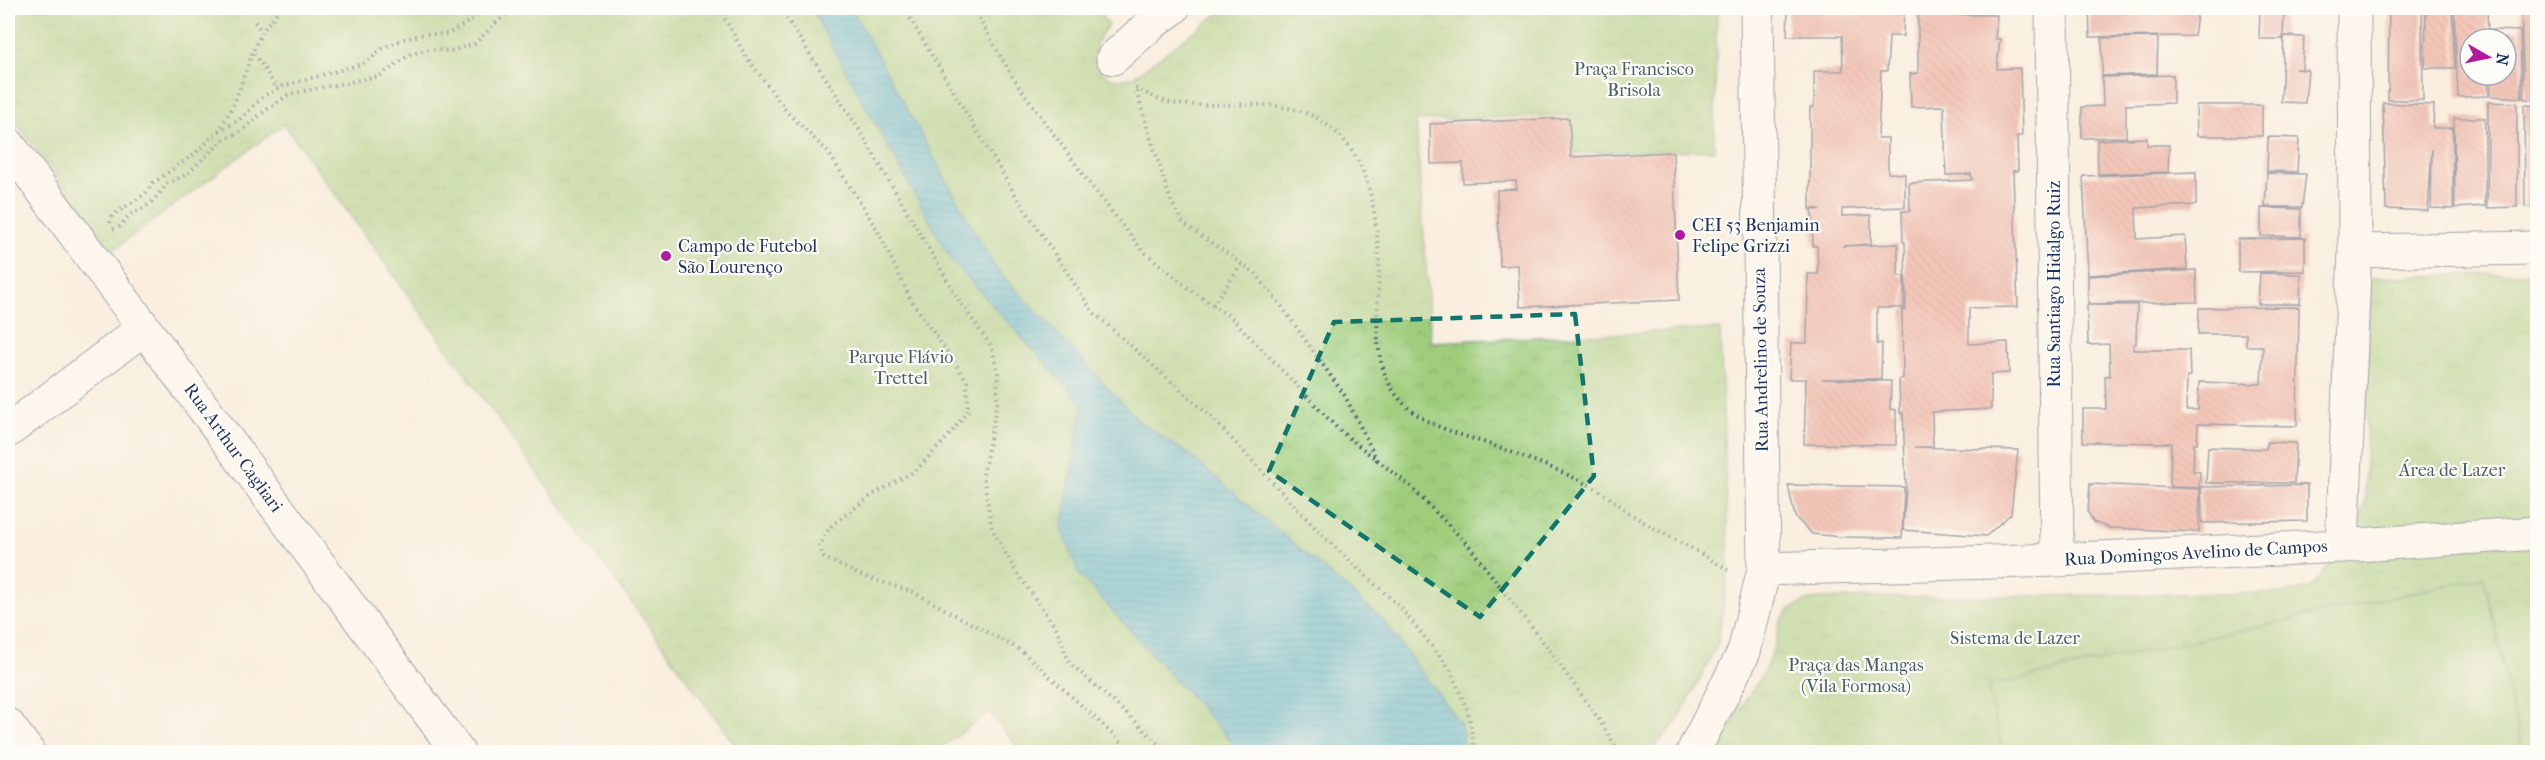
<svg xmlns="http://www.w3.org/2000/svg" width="2545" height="760" font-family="'IM FELL French Canon',serif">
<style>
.grass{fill:#9fcd7b;stroke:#5d7e6c;stroke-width:1.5}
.park{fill:url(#park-crowns);stroke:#5d7e6c;stroke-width:1.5}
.water{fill:url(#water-rules);stroke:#357296;stroke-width:1.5}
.building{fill:url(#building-back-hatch)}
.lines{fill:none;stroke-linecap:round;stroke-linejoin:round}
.minor-casing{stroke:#3c4c71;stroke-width:35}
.path{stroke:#3c4c71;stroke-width:4;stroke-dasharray:1.5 4.5;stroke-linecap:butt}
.minor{stroke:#fff;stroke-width:33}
.marked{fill:none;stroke:#0f766e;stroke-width:4.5;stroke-dasharray:12 8;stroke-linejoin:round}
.poi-dot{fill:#b5179e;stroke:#fdfcf7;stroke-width:2}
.labels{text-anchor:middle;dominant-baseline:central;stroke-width:4.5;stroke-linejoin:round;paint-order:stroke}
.park-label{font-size:18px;fill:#435e67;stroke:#fdfcf7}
.poi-label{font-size:18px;fill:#1b2f5e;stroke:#fdfcf7;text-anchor:start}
.street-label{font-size:18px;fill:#1b2f5e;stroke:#fdfcf7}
</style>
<defs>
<pattern id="park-crowns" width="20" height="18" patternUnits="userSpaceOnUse" patternTransform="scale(1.5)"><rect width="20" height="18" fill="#9fcd7b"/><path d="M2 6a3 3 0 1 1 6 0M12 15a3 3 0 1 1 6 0" fill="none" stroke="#88b06d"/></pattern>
<pattern id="water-rules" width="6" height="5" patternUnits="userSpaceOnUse" patternTransform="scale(1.5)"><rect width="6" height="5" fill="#4fb5ce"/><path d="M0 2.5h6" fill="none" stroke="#4194aa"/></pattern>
<pattern id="building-back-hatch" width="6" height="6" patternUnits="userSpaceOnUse" patternTransform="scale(1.5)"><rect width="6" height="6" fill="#eb9489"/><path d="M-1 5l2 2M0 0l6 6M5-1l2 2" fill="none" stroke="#be7973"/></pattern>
</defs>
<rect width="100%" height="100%" fill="#fdfcf7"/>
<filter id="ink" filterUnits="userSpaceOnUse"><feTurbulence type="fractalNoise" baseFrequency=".0167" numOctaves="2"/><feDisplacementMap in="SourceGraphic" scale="12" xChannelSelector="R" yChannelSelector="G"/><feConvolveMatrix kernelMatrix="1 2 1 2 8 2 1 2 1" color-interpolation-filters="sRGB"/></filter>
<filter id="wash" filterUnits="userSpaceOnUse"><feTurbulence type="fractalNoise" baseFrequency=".008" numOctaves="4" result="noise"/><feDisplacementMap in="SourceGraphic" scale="24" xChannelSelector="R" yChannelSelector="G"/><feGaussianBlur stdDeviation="1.35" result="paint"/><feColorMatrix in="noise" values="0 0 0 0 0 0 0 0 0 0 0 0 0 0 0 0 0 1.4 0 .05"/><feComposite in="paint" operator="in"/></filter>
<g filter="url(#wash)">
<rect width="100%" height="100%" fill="#f9eedf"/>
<path class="grass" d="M2484 577 2522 752H2002L1987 686Z"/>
<path class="park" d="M8 8H1097L1108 25C1104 31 1098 38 1096 45 1089 71 1110 84 1133 77L1226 8H1717L1714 150 1573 153 1570 115 1416 121 1431 342 1720 329 1729 570 1717 646 1677 722 1649 752H1022L989 712 935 752H740L284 124 112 251 8 112Z
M2537 272V752H2522L2484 577 1988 686 2002 752H1711L1762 676 1777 640 1779 624 1789 610 1809 600 1836 598 2285 593 2311 588 2355 534 2365 502 2369 278Z"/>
<path class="water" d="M811 8H851L994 266 1141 423 1188 454 1381 618 1460 723 1463 734 1462 752H1241L1079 574 1062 529 1083 404 952 261Z"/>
<g id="blocks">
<path class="building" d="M1788 8H1904L1903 36H1889L1887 71H1881L1878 138H1888V173L1905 174V207L1842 209V216L1871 215V244L1842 246 1898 244V276H1904V308H1877V344L1882 343 1881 379H1822L1891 381 1890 409 1896 410V445L1804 444 1806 379H1789L1791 343H1807L1808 274H1818L1817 246H1813L1812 210 1821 209H1810V107H1814V71H1843L1842 36H1787Z
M2089 8H2198L2194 36 2090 37Z
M2260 8H2284L2283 39H2259Z
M2389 8H2422L2423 100H2388Z
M2426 8H2452L2455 68H2425Z
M2454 8H2487L2488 39H2470V75H2488L2489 96 2458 97Z
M2521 8H2538V100L2524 99Z
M1918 14 1997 15 1995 39H2000L1997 69 2020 68 2022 136H2017L2018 171H2013L2018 307 1969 308V344L2008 342 2009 373 1991 374V409L1932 412 1933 447H1915L2018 450 2011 514 1986 536 1903 530 1906 487 1903 413H1900L1899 379 1903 378 1902 310H1906L1905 242H1903L1902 211H1910L1909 183 1972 180 1971 174 1946 175 1944 106 1911 107 1910 74 1918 73Z
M2490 30 2520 31 2522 98 2491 96 2490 75H2506V39H2490Z
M2284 36 2304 37 2302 69H2295L2308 70 2305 103 2281 102Z
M2158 37 2157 74 2102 76V38Z
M2173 75V103L2126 105V137L2082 138V107L2103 106 2102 77Z
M2488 102 2517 103V207L2487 208Z
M2383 103 2434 105 2433 128H2453V209L2431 208 2432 149 2428 211 2386 209Z
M2196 105H2262V136H2197Z
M2524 105 2538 106V208L2525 207Z
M1569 118 1571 157 1673 152 1679 300 1520 307 1518 265 1500 266 1497 190 1517 189 1516 181 1463 183V163L1431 164 1430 124Z
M2454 118H2485V206L2455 208Z
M2268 137 2299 138 2297 172 2267 171Z
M2147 138V145H2169L2168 172 2098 174 2097 140Z
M2196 172V205L2136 208 2137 239 2185 236 2187 269 2088 275 2083 176Z
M2267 173 2306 174 2302 207H2265Z
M2261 208 2301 209V237L2261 236Z
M2305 238V271L2238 272V239Z
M2196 270 2197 302 2088 304V276Z
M2260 273 2301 274 2300 304H2258Z
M2087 305H2137L2136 344H2133V350H2189L2190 376H2187L2186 410H2198L2199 382 2261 384 2263 346H2246V334H2198L2199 308 2299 307 2297 426 2198 424 2197 443H2194L2193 471 2200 472 2199 488 2170 487 2171 443 2083 442V409H2106L2105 376H2110L2109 344 2088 345Z
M2267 442 2296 443 2294 483H2206L2208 447 2266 449Z
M2090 484 2200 489 2199 532 2109 528 2093 522 2088 512Z
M1788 485 1904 487 1902 538 1842 537 1812 534 1795 517Z
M2307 485V521L2202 523 2201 487Z"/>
</g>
</g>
<g filter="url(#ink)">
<use href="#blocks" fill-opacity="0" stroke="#3c4c71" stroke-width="1.5"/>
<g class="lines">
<defs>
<path id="minor" d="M2052 8 2057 560
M1113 58 1151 24 1173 8
M8 144 458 752
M2355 251 2538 248
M8 431 144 328
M2342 546 2538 533
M1764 569 2057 560 2342 546 2355 251 2354 8
M8 725 28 752
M1693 752 1744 652 1764 569 1757 8"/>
</defs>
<use href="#minor" class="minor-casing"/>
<path class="path" d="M280 8 262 32 253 51 274 84 280 87
M719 8 745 55 788 113 828 152 877 229 911 300 967 381 968 411 947 438 915 471 872 495 830 527 819 546 824 558 863 576 913 592 1022 651 1132 752
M780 8 860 131 960 302 992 347 998 373 997 403 983 475 992 529 1015 570 1056 628 1069 662 1136 722 1166 752
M904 8 1011 188 1093 312 1211 417 1325 538 1401 608 1450 669 1468 711 1475 752
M973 8 1013 78 1090 184 1142 250 1191 290 1233 319 1339 430 1410 486 1469 546 1550 651 1598 718 1619 752
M255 22 262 32
M219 131 239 120 264 96 280 87 365 63 383 48 404 39 424 34H448L473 19 484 8
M110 223 113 215 145 194 153 183 193 155 219 131 234 104 253 51
M113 229 119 227 130 214 144 208 155 199 167 184 187 174 222 141 243 130 261 114 289 94 380 76 409 55 429 49 450 51 474 44 512 8
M1213 305 1242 264
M1377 460 1345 396 1280 304 1255 273 1183 223 1170 199 1135 88C1145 92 1154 98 1164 101 1179 106 1198 105 1214 105 1274 104 1322 100 1357 159 1373 186 1379 237 1379 269 1379 315 1368 366 1403 403 1427 428 1465 435 1497 447 1528 458 1559 470 1589 485 1606 493 1621 508 1637 518 1667 536 1699 551 1728 570"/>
<use href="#minor" class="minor"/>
</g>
</g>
<path d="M0 0H2545V760H0ZM1575 314 1594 476 1480 617 1269 471 1334 322Z" fill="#f9eedf" fill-opacity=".55" fill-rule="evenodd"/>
<path class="marked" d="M1575 314 1594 476 1480 617 1269 471 1334 322Z"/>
<g class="poi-dot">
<circle cx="1680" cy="235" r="6"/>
<circle cx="666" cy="256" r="6"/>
</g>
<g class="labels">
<g class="park-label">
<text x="1634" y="69">Praça Francisco<tspan x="1634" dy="21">Brisola</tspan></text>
<text x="901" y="357">Parque Flávio<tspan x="901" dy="21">Trettel</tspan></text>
<text x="2452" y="470">Área de Lazer</text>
<text x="2015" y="638">Sistema de Lazer</text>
<text x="1856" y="665">Praça das Mangas<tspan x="1856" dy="21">(Vila Formosa)</tspan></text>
</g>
<g class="poi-label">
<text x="1692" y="225">CEI 53 Benjamin<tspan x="1692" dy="21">Felipe Grizzi</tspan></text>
<text x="678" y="246">Campo de Futebol<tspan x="678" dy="21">São Lourenço</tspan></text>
</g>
<g class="street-label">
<text transform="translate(2054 284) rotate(-90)">Rua Santiago Hidalgo Ruiz</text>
<text transform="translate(1761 360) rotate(-91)">Rua Andrelino de Souza</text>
<text transform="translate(233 448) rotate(54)">Rua Arthur Cagliari</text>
<text transform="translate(2196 553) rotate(-3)">Rua Domingos Avelino de Campos</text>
</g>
</g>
<rect width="2545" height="760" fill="none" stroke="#fdfcf7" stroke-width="30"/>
<g transform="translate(2488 57) rotate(99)"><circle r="28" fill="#fdfcf7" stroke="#a3aaba" stroke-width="1.5"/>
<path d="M0-4.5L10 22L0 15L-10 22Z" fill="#b5179e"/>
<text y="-9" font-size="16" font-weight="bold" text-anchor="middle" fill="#1b2f5e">N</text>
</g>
</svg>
